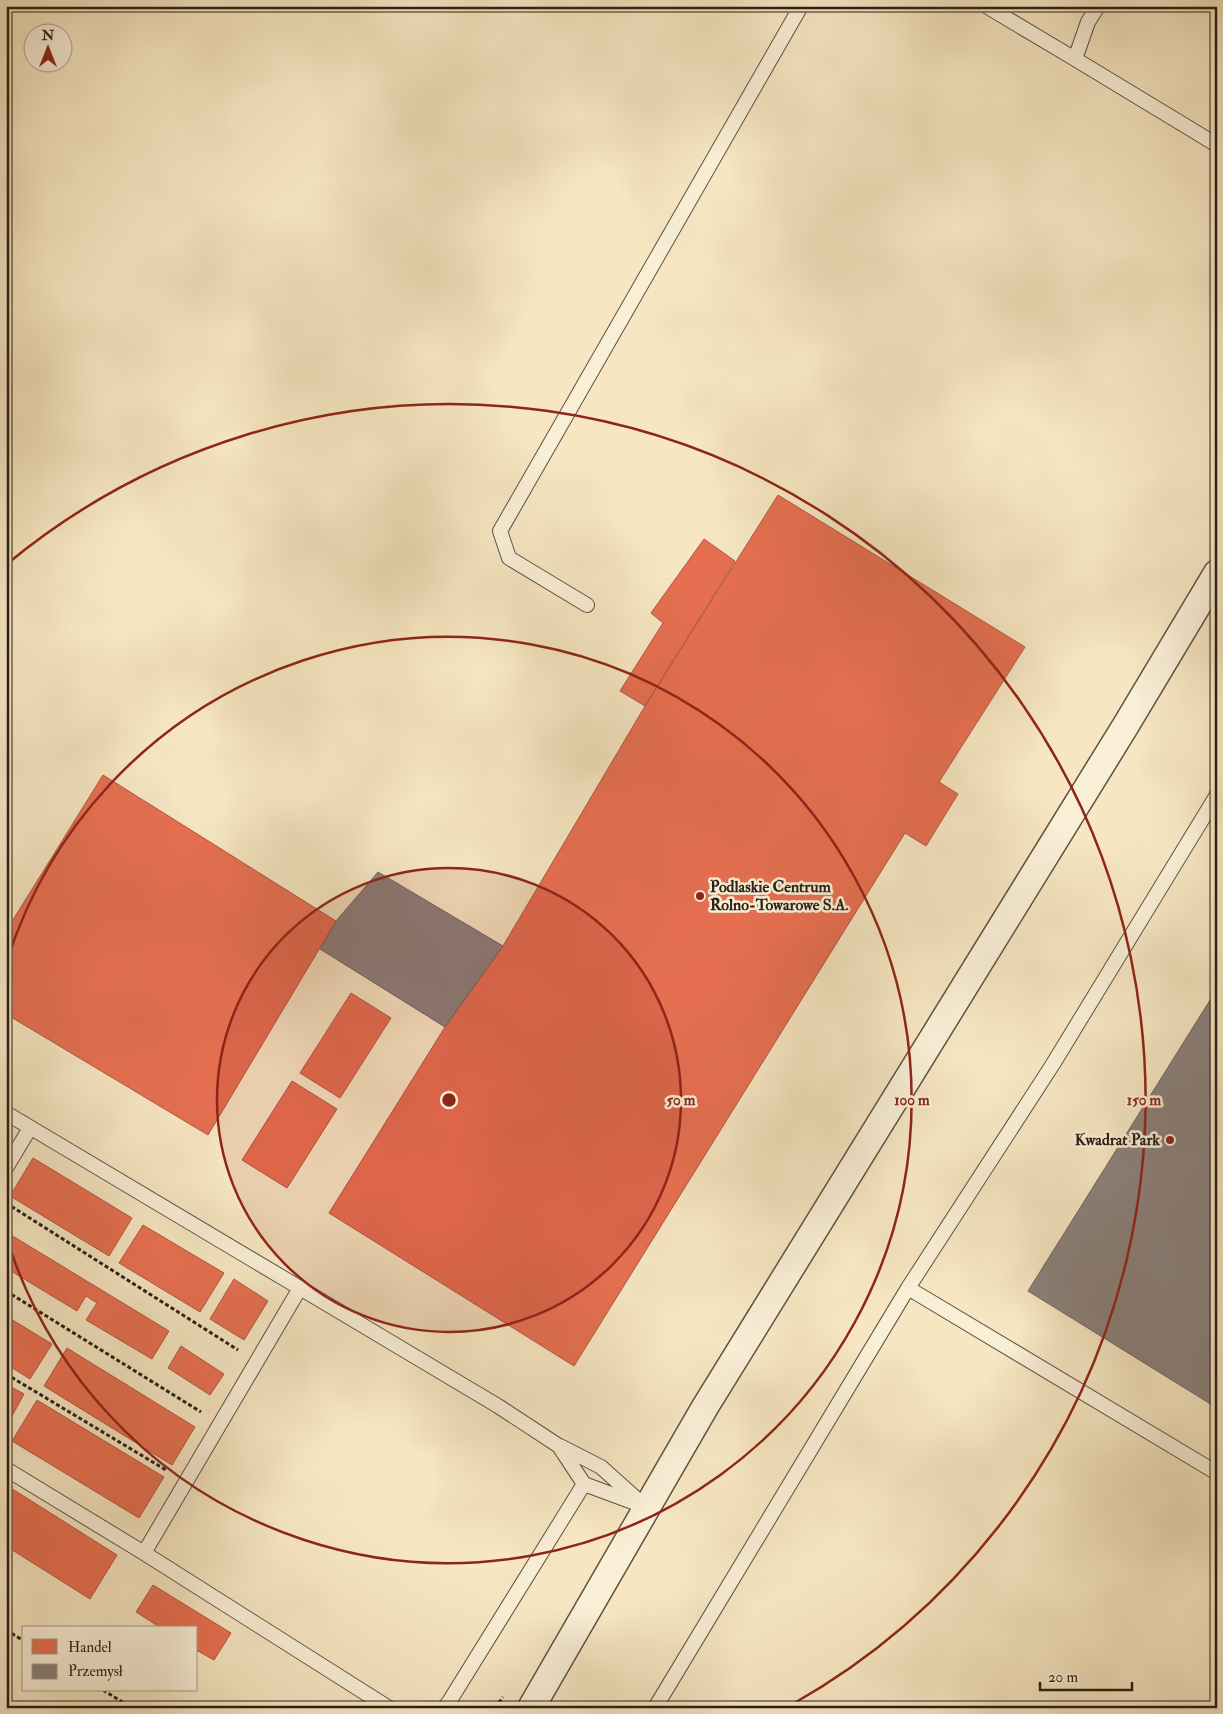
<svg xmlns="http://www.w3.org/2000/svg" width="1223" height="1714" font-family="'IM FELL Double Pica',serif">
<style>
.shops{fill:#e76f51;stroke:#af573f}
.industry{fill:#8a817c;stroke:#6e645d}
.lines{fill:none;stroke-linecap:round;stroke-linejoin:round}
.service-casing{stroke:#5e5141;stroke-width:16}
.minor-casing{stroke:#5e5141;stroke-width:29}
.path{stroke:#2b1f16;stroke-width:3;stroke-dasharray:4 2.5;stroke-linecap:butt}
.service{stroke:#f9efd7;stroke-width:14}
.minor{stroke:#f9efd7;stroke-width:26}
.ring{fill:none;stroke:#8f2418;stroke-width:2.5}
.poi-dot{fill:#8f2418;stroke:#f9efd7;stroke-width:2}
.labels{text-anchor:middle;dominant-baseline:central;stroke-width:5;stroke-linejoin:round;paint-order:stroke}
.poi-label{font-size:16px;font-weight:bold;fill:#2b1f16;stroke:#f9efd7;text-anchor:start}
.centre{fill:#8f2418;stroke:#f9efd7;stroke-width:2.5}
.ring-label{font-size:15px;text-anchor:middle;font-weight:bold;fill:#8f2418;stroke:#f9efd7;stroke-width:5;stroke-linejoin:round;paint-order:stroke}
</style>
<rect width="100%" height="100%" fill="#f6e6c2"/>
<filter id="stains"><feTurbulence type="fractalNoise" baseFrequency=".004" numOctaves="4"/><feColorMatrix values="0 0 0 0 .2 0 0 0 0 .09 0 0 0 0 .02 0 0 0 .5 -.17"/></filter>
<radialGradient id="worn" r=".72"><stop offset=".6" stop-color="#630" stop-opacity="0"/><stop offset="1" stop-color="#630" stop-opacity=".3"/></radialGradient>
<path class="shops" d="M778 495 1025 647 939 782 958 794 926 846 905 833 574 1366 329 1213 445 1027 503 946 645 706Z
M704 539 735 561 645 706 620 691 663 623 651 613Z
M103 775 336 921 208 1135 6 1014V931Z
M351 993 391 1018 340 1098 300 1073Z
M292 1081 337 1109 287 1188 242 1160Z
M33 1158 132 1218 109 1256 10 1196Z
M143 1225 224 1273 200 1312 119 1263Z
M6 1232 169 1331 152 1359 86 1320 97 1303 86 1296 77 1311 6 1268Z
M234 1279 268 1301 244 1340 210 1319Z
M6 1316 52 1344 30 1379 6 1364Z
M181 1346 224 1374 210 1395 168 1368Z
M67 1348 195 1427 172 1465 44 1386Z
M6 1384 24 1394 6 1427Z
M37 1400 164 1477 139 1518 12 1441Z
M6 1485 117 1555 90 1599 6 1546Z
M153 1585 231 1633 214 1660 196 1650V1628H161L136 1612Z"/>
<path class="industry" d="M378 872 503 946 445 1027 320 949 336 921Z
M1217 989V1408L1028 1291Z"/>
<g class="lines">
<defs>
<path id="service" d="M986 6 1075 59
M1098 6 1088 22 1075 59 1217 145
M587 605 509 558 500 531 801 6
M6 1113 300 1288
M6 1168 30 1128
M908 1288 1217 1473
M560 1446 601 1467 640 1502
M6 1469 144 1553
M389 1708 144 1553 300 1288 498 1406 559 1446 584 1484 646 1507
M444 1708 449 1702 584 1484
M655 1708 908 1288 1053 1064 1217 795"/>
<path id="minor" d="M531 1708 705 1407 1126 725 1217 573"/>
</defs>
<use href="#service" class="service-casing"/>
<use href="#minor" class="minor-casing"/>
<path class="path" d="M6 1203 238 1350
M6 1291 201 1412
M6 1374 166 1470
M6 1630 24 1641
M103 1690 132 1708
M495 1708 503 1697"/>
<use href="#service" class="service"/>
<use href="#minor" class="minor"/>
</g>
<circle cx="449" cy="1100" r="232" fill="#8f2418" fill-opacity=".12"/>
<g class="ring">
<circle cx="449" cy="1100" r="232"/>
<path d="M7 961A463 463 0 1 1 7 1239"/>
<path d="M7 564A695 695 0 1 1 791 1705"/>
</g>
<g class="poi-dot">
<circle cx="700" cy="896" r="5"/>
<circle cx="1170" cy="1140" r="5"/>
</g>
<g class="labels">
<g class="poi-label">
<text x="710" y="887">Podlaskie Centrum<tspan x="710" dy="18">Rolno-Towarowe S.A.</tspan></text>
<text x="1160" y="1140" text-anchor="end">Kwadrat Park</text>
</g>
</g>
<circle cx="449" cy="1100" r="8" class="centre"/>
<g class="ring-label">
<text x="681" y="1105">50 m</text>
<text x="912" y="1105">100 m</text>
<text x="1144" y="1105">150 m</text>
</g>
<rect width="1223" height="1714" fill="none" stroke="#f6e6c2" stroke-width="25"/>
<rect x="8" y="8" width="1208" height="1699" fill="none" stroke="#2b1f16" stroke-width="2.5"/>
<rect x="12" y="12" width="1198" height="1689" fill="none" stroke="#2b1f16"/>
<rect x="22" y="1626" width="175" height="65" fill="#f9efd7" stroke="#a79c8a"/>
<rect x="32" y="1639" width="25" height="15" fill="#e76f51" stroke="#a79c8a"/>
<text x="68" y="1652" font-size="15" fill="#2b1f16">Handel</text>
<rect x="32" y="1664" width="25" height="15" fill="#8a817c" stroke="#a79c8a"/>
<text x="68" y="1676" font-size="15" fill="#2b1f16">Przemysł</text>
<g transform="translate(48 48)"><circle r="24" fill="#f9efd7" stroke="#a79c8a"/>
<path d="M0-4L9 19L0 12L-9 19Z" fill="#8f2418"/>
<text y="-8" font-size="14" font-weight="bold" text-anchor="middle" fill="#2b1f16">N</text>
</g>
<path d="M1040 1682v8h92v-8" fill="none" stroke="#2b1f16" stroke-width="2.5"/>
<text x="1048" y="1682" font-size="15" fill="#2b1f16" stroke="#f9efd7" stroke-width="4" paint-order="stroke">20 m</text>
<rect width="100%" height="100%" filter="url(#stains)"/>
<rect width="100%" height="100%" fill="url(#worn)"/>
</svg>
